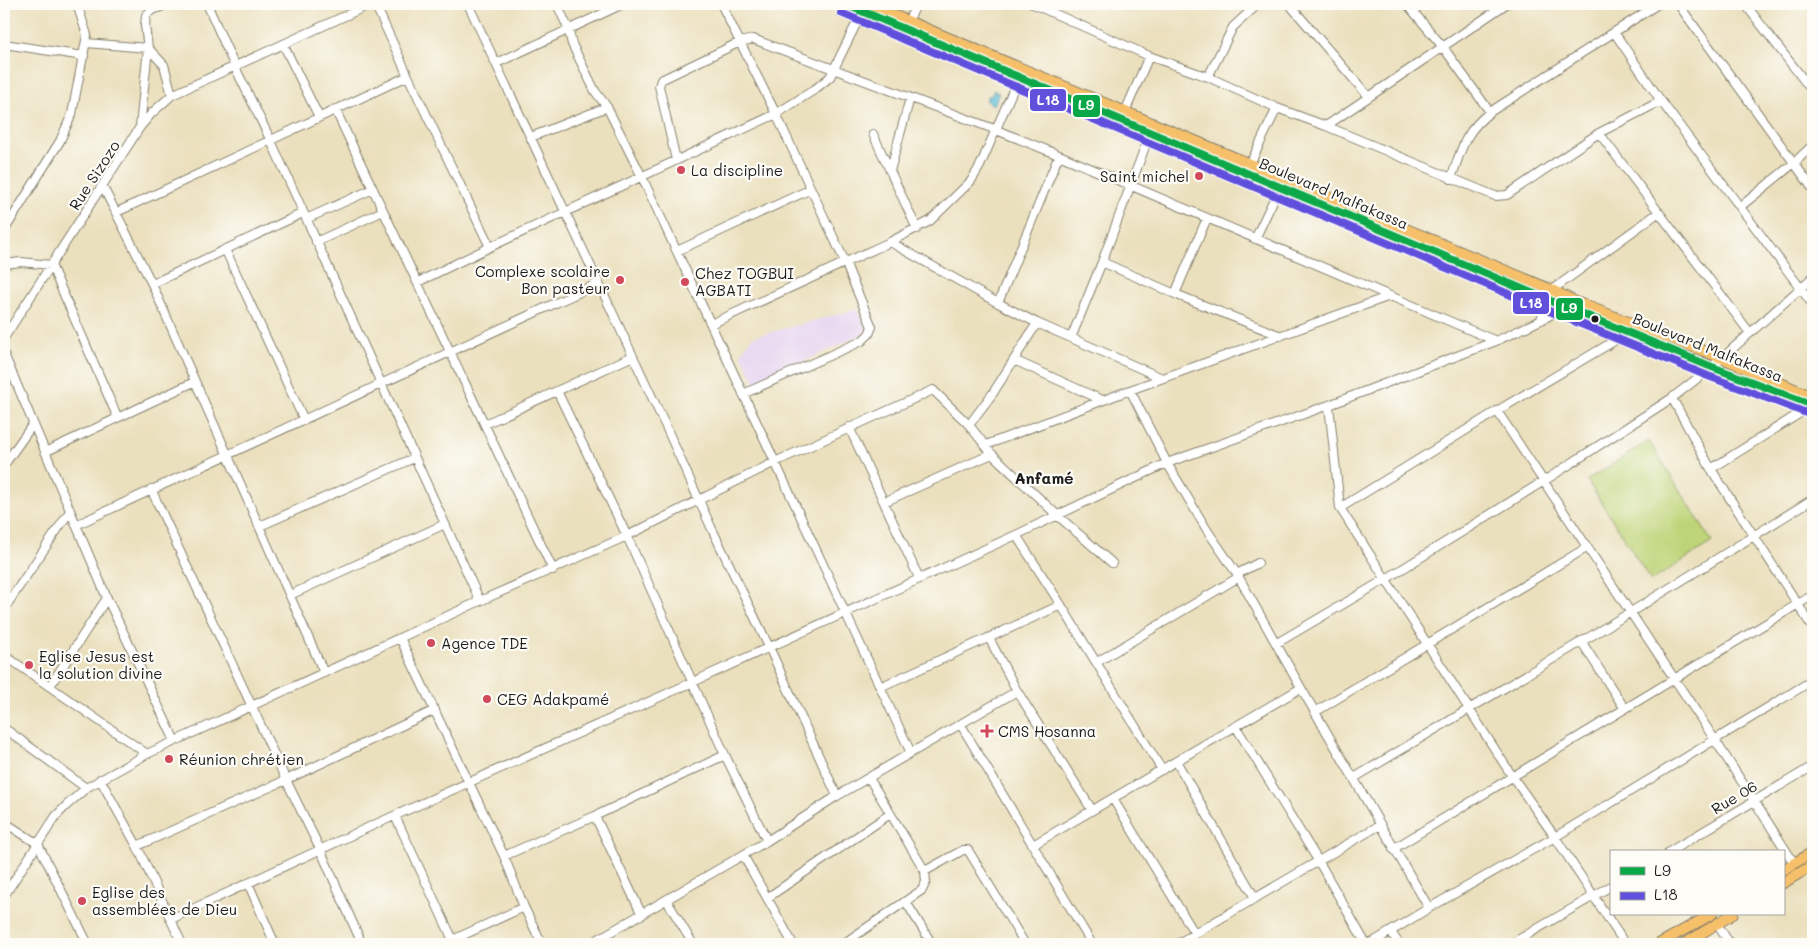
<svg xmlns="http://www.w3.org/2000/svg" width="1817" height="948" font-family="Mali,sans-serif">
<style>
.built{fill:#e6d3f0}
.grass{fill:#bed478;stroke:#6d784a}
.water{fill:#58bdd7;stroke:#3a6c7a}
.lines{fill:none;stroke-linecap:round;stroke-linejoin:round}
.minor-casing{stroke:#847e6c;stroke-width:10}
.major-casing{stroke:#847e6c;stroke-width:12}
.minor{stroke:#fff;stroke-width:8}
.major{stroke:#f6c06b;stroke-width:10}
.bus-1-casing{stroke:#fdfcf7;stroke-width:11}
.bus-2-casing{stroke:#fdfcf7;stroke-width:11}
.bus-1{stroke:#08a849;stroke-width:8}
.bus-2{stroke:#6050dc;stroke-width:8}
.poi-dot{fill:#d1495b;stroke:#fdfcf7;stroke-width:2}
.bus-dot{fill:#1c1c1c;stroke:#fdfcf7;stroke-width:2}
.labels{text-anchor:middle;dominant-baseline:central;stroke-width:4.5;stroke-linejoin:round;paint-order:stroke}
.poi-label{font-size:15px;fill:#1c1c1c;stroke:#fdfcf7;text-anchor:start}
.street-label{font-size:15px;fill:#1c1c1c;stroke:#fdfcf7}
.neighbourhood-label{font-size:16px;font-weight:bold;fill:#1c1c1c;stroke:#fdfcf7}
.line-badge{stroke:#fdfcf7;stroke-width:2}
.badge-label{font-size:14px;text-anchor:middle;font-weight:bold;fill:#fff}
</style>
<rect width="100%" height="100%" fill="#fdfcf7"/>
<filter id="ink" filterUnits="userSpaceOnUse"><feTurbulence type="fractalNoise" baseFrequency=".02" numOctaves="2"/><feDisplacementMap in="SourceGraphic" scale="10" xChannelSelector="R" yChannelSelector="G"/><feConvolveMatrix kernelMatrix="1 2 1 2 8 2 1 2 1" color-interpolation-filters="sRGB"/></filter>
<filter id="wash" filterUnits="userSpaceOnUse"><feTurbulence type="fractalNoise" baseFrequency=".0096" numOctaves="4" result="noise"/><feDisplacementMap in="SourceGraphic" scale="20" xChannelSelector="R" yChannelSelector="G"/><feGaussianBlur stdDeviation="1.12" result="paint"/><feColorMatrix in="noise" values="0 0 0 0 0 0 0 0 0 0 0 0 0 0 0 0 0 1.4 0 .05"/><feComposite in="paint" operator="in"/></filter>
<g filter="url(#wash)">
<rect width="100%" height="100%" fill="#ebe0bd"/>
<path class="built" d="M858 309 866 329 865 333 756 384 741 354 752 337Z"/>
<path class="grass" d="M1649 441 1712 542 1651 581 1587 480Z"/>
<path class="water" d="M994 90 999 93 994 105 986 101 988 96H991Z"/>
</g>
<g filter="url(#ink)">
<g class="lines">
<defs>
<path id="minor" d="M207 4 235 67 271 141 480 601
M375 4 408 76 490 247
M468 4 667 429 711 527 769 647 837 796
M557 4 568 28 572 44 595 91 607 107 642 177 911 753
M721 4 776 114 845 262 872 327 869 334 862 341 743 394
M1033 4 1149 56 1208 77 1277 108 1326 126 1495 196 1507 195 1599 133 1661 101
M1289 4 1369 97
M1407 4 1443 47 1490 112
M1678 4 1813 189
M1745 4 1813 92
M4 6V4
M908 21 917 4
M1614 32 1661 101 1813 305
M86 43 148 48 164 65 172 95
M4 44 84 56
M283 44 319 117
M497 63 623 4
M1208 77 1233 27 1258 4
M335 109C408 263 481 416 553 570
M1125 112 1149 56
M1326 126 1506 4
M140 127 152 113 172 95 371 4
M1599 133 1750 333
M873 134 917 229
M531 137 607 107
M676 160 659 86 661 80 740 42 753 39 994 129 1059 155 1496 341
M1250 164 1277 108
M890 171 910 98
M1451 179C1462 148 1463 134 1490 112L1658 4
M103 187 152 284 324 673
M1740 207 1794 163 1813 145
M117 212 408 76
M306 219 373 189
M4 231 60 141 72 114 87 35 77 4
M1255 239 1280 186
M316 242 383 211
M890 242 998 303 1037 323 1162 378
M225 249 304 420
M677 251 811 189
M1102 262 1175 294 1281 336
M4 264 21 262 51 265 117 416
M418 282 490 247 776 114 814 90 830 77 864 8
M152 284 303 213
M1175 294 1207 218
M998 303 1059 155
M1541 320 1546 299 1552 290 1658 213
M711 324 890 242 930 221 971 181 980 166 1020 74
M4 338 140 127 148 48 145 26 146 15 152 10 169 4
M1071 338 1102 262 1152 128
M4 354 107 598 175 741
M1014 360 1102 400
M1130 390 1167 463 1207 530 1237 574 1301 688 1429 908
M557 391 627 536 725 755 767 841
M1672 398 1711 469 1813 628
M1329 405 1340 508 1512 776 1555 837 1625 944
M1497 411 1715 740 1794 863
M485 424 633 356
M969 425 993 393 1037 323
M849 427 919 578
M986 445 1130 390 1390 296
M45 452 194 382
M4 465 33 424
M1711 469 1813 405
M151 489 286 780 320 849 362 944
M884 502 992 454
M1340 508 1497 411 1631 331
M76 525 599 283
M260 526 414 458
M1016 535 1061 605 1162 770
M1237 574 1258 563
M290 595 445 524
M4 609 70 511
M400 638 504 856 524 907 542 944
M989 638 1017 691 1092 810
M1581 641 1625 709
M1277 643 1386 579 1544 481 1672 398 1712 367 1813 277
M4 655 147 754
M1097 662 1239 577
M50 686 107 598
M880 687 1061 605
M1315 712 1586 548
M961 725 1092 944
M1236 727 1319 862 1366 944
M4 728 86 788
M1176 761 1255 898
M1354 778 1631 612 1813 499
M100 779 137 846 182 944
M1113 799 1195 934
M395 816 453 940
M595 816 642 915
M4 822 38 844 88 944
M1033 845 1301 688
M137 846 286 780 435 710
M1393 849 1813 595
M1669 852 1813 766
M743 855 793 944
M504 856 595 816 725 755
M925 871 963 850H968L1025 944
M248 883 275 944
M4 896 56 816 68 804 86 788 147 754 480 601 627 536 775 462 933 390 969 425 992 454 1057 515 1112 563
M767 898 890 814
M667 901 693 944
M906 902 932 944
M171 919 356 833 693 682 1016 535 1167 463 1329 405 1496 341 1541 320 1569 305
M1717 924 1730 944
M1391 932 1399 944
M444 944 524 907
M590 944 767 841 837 796 1017 691
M843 944 922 890 926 882 925 871 869 778
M1177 944 1380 825
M1370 944 1429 908 1555 837 1813 680
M1511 944 1611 886"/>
<path id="major" d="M845 4 1546 299 1571 308 1712 367 1813 405
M867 4 1552 290 1576 302 1722 358 1813 397
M1783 870 1813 852
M1783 883 1813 865
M1659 944 1712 914
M1684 944 1733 914"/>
</defs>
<use href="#minor" class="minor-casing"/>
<use href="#major" class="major-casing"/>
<use href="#minor" class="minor"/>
<use href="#major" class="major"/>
<defs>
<path id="bus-1" d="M845 4 1546 299 1712 367 1813 405"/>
<path id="bus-2" d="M841 13 1542 308 1708 376 1809 414"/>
</defs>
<use href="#bus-1" class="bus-1-casing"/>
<use href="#bus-2" class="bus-2-casing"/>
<use href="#bus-1" class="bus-1"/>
<use href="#bus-2" class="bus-2"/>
</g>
</g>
<g class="poi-dot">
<circle cx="681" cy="170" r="5"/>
<circle cx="1199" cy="176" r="5"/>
<circle cx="620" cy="280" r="5"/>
<circle cx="685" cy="282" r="5"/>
<circle cx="431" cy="643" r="5"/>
<circle cx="29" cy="665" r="5"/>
<circle cx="487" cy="699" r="5"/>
<path d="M984.5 723.5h5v5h5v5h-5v5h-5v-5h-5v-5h5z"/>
<circle cx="169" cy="759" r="5"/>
<circle cx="82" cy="901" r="5"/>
</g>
<circle class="bus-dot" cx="1595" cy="319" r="4.5"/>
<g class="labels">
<g class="poi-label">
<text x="691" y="170">La discipline</text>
<text x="1189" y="176" text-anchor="end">Saint michel</text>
<text x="610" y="271" text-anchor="end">Complexe scolaire<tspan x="610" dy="17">Bon pasteur</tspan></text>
<text x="695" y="273">Chez TOGBUI<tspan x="695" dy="17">AGBATI</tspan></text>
<text x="441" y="643">Agence TDE</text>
<text x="39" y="656">Eglise Jesus est<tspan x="39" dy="17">la solution divine</tspan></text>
<text x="497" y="699">CEG Adakpamé</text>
<text x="998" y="731">CMS Hosanna</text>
<text x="179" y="759">Réunion chrétien</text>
<text x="92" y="892">Eglise des<tspan x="92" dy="17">assemblées de Dieu</tspan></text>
</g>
<g class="street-label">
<text transform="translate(94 175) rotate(-57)">Rue Sizozo</text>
<text transform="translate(1334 193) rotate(23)">Boulevard Malfakassa</text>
<text transform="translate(1708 347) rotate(22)">Boulevard Malfakassa</text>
<text transform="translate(1734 797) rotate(-31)">Rue 06</text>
</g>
<g class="neighbourhood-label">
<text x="1044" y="477">Anfamé</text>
</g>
</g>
<g class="line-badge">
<rect x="1029" y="88" width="38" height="24" rx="5" fill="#6050dc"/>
<rect x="1072" y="94" width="29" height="24" rx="5" fill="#08a849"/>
<rect x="1512" y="291" width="38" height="24" rx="5" fill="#6050dc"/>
<rect x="1555" y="297" width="29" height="24" rx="5" fill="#08a849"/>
</g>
<g class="badge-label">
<text x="1048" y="105">L18</text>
<text x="1086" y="110">L9</text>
<text x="1531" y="308">L18</text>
<text x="1569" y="313">L9</text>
</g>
<rect width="1817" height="948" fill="none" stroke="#fdfcf7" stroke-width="20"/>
<rect x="1610" y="850" width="175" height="65" fill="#fdfcf7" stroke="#a3a29f"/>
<rect x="1620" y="867" width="25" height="8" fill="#08a849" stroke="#a3a29f"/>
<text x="1654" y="876" font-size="15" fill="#1c1c1c">L9</text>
<rect x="1620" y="892" width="25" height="8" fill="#6050dc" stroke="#a3a29f"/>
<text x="1654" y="900" font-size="15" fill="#1c1c1c">L18</text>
</svg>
